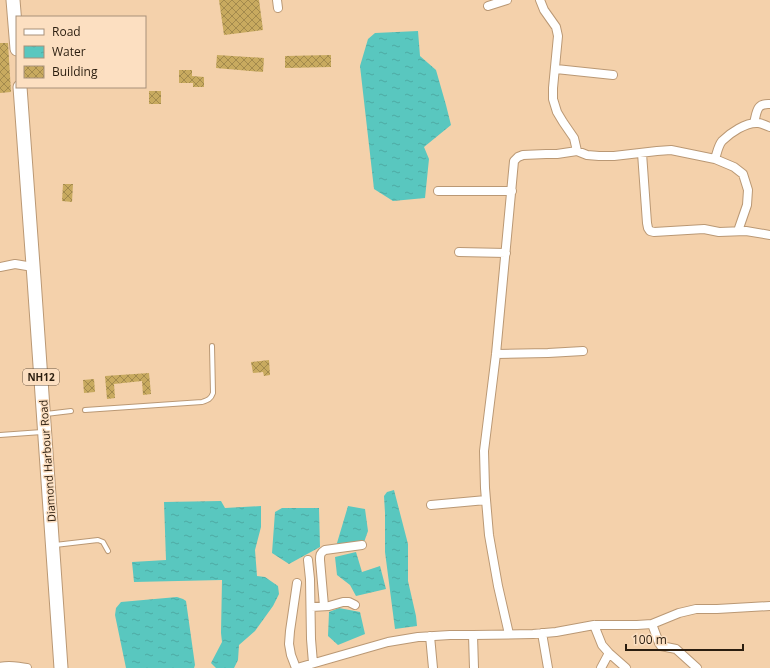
<svg xmlns="http://www.w3.org/2000/svg" width="770" height="668" font-family="'Open Sans',sans-serif">
<style>
.water{fill:url(#water-ripples)}
.building{fill:url(#building-cross-hatch)}
.lines{fill:none;stroke-linecap:round;stroke-linejoin:round}
.service-casing{stroke:#ba9874;stroke-width:6}
.minor-casing{stroke:#ba9874;stroke-width:10}
.trunk-casing{stroke:#ba9874;stroke-width:15}
.service{stroke:#fff;stroke-width:4}
.minor{stroke:#fff;stroke-width:8}
.trunk{stroke:#fff;stroke-width:13}
.labels{text-anchor:middle;dominant-baseline:central;stroke-width:3;stroke-linejoin:round;paint-order:stroke}
.shield{fill:#fcdfc1;stroke:#695744;stroke-width:1}
.shield-label{font-size:10px;font-weight:bold;fill:#2a1d0f}
.street-label{font-size:11px;fill:#2a1d0f;stroke:#fcdfc1}
</style>
<defs>
<pattern id="water-ripples" width="26" height="14" patternUnits="userSpaceOnUse"><rect width="26" height="14" fill="#59c7bf"/><path d="M2 4q2-2 4 0t4 0M15 11q2-2 4 0t4 0" fill="none" stroke="#4eaaa3"/></pattern>
<pattern id="building-cross-hatch" width="8" height="8" patternUnits="userSpaceOnUse"><rect width="8" height="8" fill="#c8aa5f"/><path d="M0 0l8 8M0 8l8-8" fill="none" stroke="#a38a4d"/></pattern>
</defs>
<rect width="100%" height="100%" fill="#f4d1ab"/>
<path class="water" d="M418 31 420 56 436 70 446 105 451 125 424 147 429 159 425 198 393 201 374 189 360 66 368 39 375 33Z
M394 490 408 544V581L416 616 417 626 395 629 385 552V513L384 496 387 492Z
M221 501 225 508 261 506V527L255 550 257 576 265 577 278 586 279 594 273 606 255 631 239 645 238 660 234 668H216L211 663 222 642 221 633 222 580 134 582 132 562 166 560 164 502Z
M348 506 365 509 368 531 363 545 341 549 337 543Z
M282 508H319L320 547 289 564 272 553 275 512Z
M356 552 362 572 380 566 386 589 356 596 350 585 337 575 335 557Z
M177 597 183 599 186 601 195 665 194 668H126L115 615 116 608 121 602Z
M339 608 360 612 365 634 338 645 328 636 329 612Z"/>
<path class="building" d="M219 0H259L263 30 224 35Z
M0 43H8L11 92 0 93Z
M217 55 264 58 263 72 216 68Z
M331 55V67L285 68V56Z
M179 70H192V76L204 77V87H193V83H179Z
M149 91H161V104H149Z
M63 184H73L72 202 62 201Z
M269 360 270 375 264 376 263 372 253 373 251 362Z
M149 373 151 394 143 395 142 381 114 384 115 398 107 399 105 376Z
M94 379 95 392 84 393 83 380Z"/>
<g class="lines">
<defs>
<path id="service" d="M85 410 202 402C208 400 211 399 213 393L212 346
M46 414 71 411
M0 435 42 432
M55 545 98 540 103 542 108 551"/>
<path id="minor" d="M277 0 278 8
M540 0 544 10 556 27 558 36 553 88V99L557 112 563 122 574 138 577 151 587 155 599 156H614L657 151 671 150 715 159 734 167 743 174 748 190 747 205 738 231
M488 6 507 0
M556 69 613 75
M754 123C757 112 756 103 770 104
M642 153 647 223 648 228 650 231 654 232 704 229 719 232 746 231 770 235
M715 159C717 153 718 146 722 141 730 133 746 122 758 123 762 123 766 126 770 127
M438 191H512
M459 252 506 253
M0 267 15 264 33 267
M496 354 548 353 583 351
M431 505 486 500
M308 560 310 579 311 639 313 663
M324 606 320 560C320 555 320 553 325 550L362 545
M311 607 329 606 343 602H349L355 605
M652 624 659 643 661 646 676 649 697 668
M594 625 602 645 609 653 626 668
M542 633 548 668
M509 634 498 586 489 535 485 488 484 451 496 354 514 161 518 157 523 155 546 154H557L577 151
M473 635 474 668
M430 636 433 668
M0 667C11 664 16 667 27 668
M296 668 291 655 289 644 290 631 297 583
M297 668 388 642 418 637 450 635H473L533 634 556 632 594 625H637L652 624 679 613 696 609H717L770 606
M601 668 609 653"/>
<path id="trunk" d="M13 0 17 49
M20 87 34 279 61 668"/>
</defs>
<use href="#service" class="service-casing"/>
<use href="#minor" class="minor-casing"/>
<use href="#trunk" class="trunk-casing"/>
<use href="#service" class="service"/>
<use href="#minor" class="minor"/>
<use href="#trunk" class="trunk"/>
</g>
<g class="labels">
<rect class="shield" x="23" y="369" width="36" height="16" rx="3"/>
<g class="shield-label">
<text x="41" y="377">NH12</text>
</g>
<g class="street-label">
<text transform="translate(47 461) rotate(-94)">Diamond Harbour Road</text>
</g>
</g>
<rect x="16" y="16" width="130" height="72" fill="#fcdfc1" stroke="#a8917a"/>
<rect x="24" y="29" width="20" height="6" fill="#ffffff" stroke="#a8917a"/>
<text x="52" y="36" font-size="12" fill="#2a1d0f">Road</text>
<rect x="24" y="46" width="20" height="12" fill="url(#water-ripples)" stroke="#a8917a"/>
<text x="52" y="56" font-size="12" fill="#2a1d0f">Water</text>
<rect x="24" y="66" width="20" height="12" fill="url(#building-cross-hatch)" stroke="#a8917a"/>
<text x="52" y="76" font-size="12" fill="#2a1d0f">Building</text>
<path d="M626 644v6h117v-6" fill="none" stroke="#2a1d0f" stroke-width="2"/>
<text x="632" y="644" font-size="12" fill="#2a1d0f" stroke="#fcdfc1" stroke-width="3" paint-order="stroke">100 m</text>
</svg>
